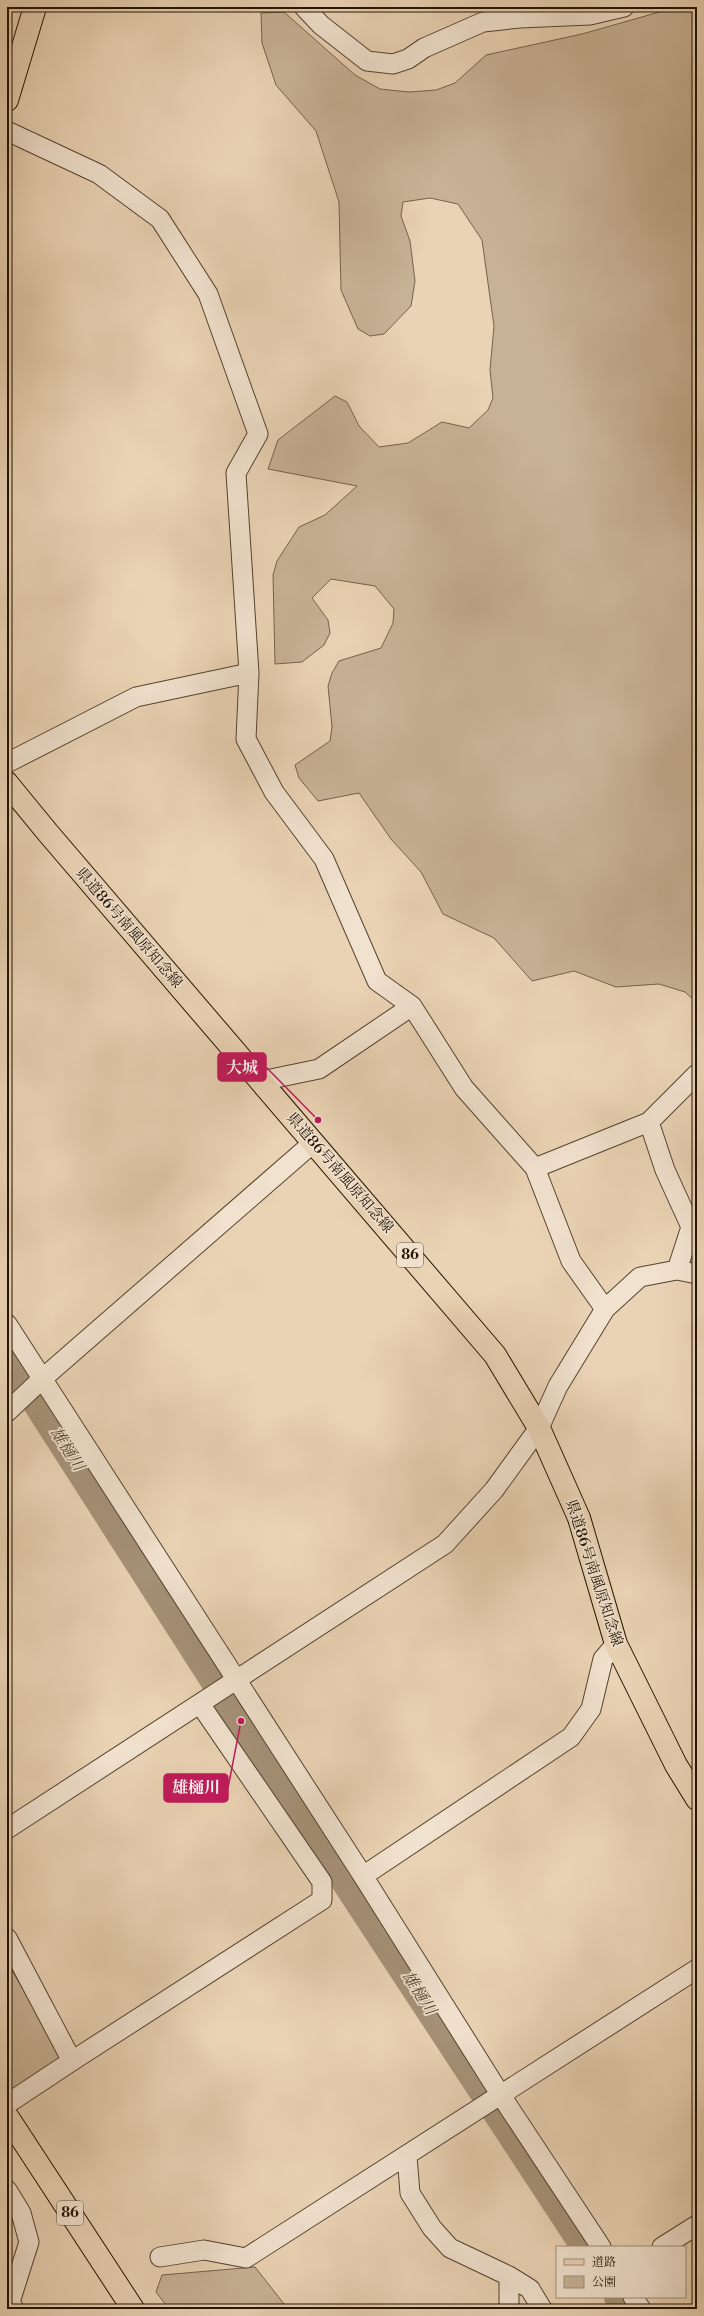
<svg xmlns="http://www.w3.org/2000/svg" width="704" height="2316" font-family="'Libre Bodoni','Noto Serif JP',serif">
<style>
.green{fill:#c8b296;stroke:#75624c}
.lines{fill:none;stroke-linecap:round;stroke-linejoin:round}
.river{stroke:#a69278;stroke-width:30}
.minor-casing{stroke:#54432e;stroke-width:21}
.major-casing{stroke:#221301;stroke-width:24}
.highway-casing{stroke:#221301;stroke-width:24}
.minor{stroke:#f1e2cf;stroke-width:19}
.major{stroke:#ead3b5;stroke-width:22}
.highway{stroke:#ead3b5;stroke-width:22}
.labels{text-anchor:middle;dominant-baseline:central;stroke-width:3.5;stroke-linejoin:round;paint-order:stroke}
.shield{fill:#f1e2cf;stroke:#60513f;stroke-width:1}
.shield-label{font-size:14px;font-weight:bold;fill:#221301}
.street-label{font-size:15px;fill:#221301;stroke:#f1e2cf}
.water-label{font-size:16px;font-style:italic;fill:#574631;stroke:#f1e2cf}
.leader{fill:none;stroke:#c2185b;stroke-width:1.5}
.callout-dot{fill:#c2185b;stroke:#f1e2cf;stroke-width:1.5}
.callout{fill:#c2185b;stroke:#c2185b;stroke-width:1.5}
.callout-label{font-size:16px;text-anchor:middle;font-weight:bold;fill:#fff}
</style>
<rect width="100%" height="100%" fill="#ead3b5"/>
<filter id="stains"><feTurbulence type="fractalNoise" baseFrequency=".005" numOctaves="4"/><feColorMatrix values="0 0 0 0 .2 0 0 0 0 .09 0 0 0 0 .02 0 0 0 .5 -.17"/></filter>
<radialGradient id="worn" r=".72"><stop offset=".6" stop-color="#630" stop-opacity="0"/><stop offset="1" stop-color="#630" stop-opacity=".3"/></radialGradient>
<path class="green" d="M677 7H697V1003L685 992 659 984 616 987 574 971 532 981 494 938 443 914 421 872 391 839 359 793 318 801 299 778 295 765 330 741 332 727 328 686 332 673 339 661 381 648 393 623 394 609 375 586 331 579 312 598 328 620 330 633 324 645 302 662 275 664 273 575 277 561 299 527 325 515 357 486 268 469 278 440 335 396 347 402 359 426 379 447 408 443 442 422 469 428 488 410 493 398 490 370 494 326 482 240 458 204 430 198 403 202 401 216 410 241 415 281 411 306 384 334 370 336 358 329 341 290 339 202 316 131 276 85 262 43 261 13 284 12 355 75 380 89 409 92 436 90 455 83 486 55 582 34Z
M7 1962 63 2056 10 2092 7 2088Z
M255 2267 288 2309H169L156 2292 162 2275Z"/>
<g class="lines">
<path class="river" d="M7 1355 241 1721 586 2247
M619 2297 626 2309"/>
<defs>
<path id="minor" d="M304 7 321 25 367 61 393 64 408 59 424 48 483 22 520 18 590 15 624 7
M7 131 99 174 160 219 208 294 258 434 236 473 249 673 246 739 274 792 324 859 377 981 412 1006 464 1088 535 1168 571 1261 605 1309
M7 763 136 697 249 673
M261 1081 319 1069 412 1006
M649 1122 665 1170 691 1227 677 1270
M535 1168 649 1122 697 1074
M7 1324 363 1876 500 2094 601 2247
M7 1412 42 1379 314 1142
M7 1829 445 1544 494 1490 539 1428 558 1386 605 1309 640 1277 677 1270 697 1274
M363 1876 571 1737 591 1709 603 1659 616 1644
M7 1938 72 2061 7 2104
M72 2061 322 1900V1882L200 1704
M407 2156 410 2193 432 2228 450 2248 509 2276 530 2289 542 2309
M7 2190 21 2213 29 2242 10 2302 14 2309
M662 2247 697 2225
M160 2257 204 2250 246 2258 697 1969
M509 2276V2309
M633 2297 641 2309"/>
<path id="major" d="M7 100 35 7
M7 783 48 833 495 1355 539 1428 579 1518 616 1644 676 1765 697 1799"/>
<path id="highway" d="M7 2116 133 2309"/>
</defs>
<use href="#minor" class="minor-casing"/>
<use href="#major" class="major-casing"/>
<use href="#highway" class="highway-casing"/>
<use href="#minor" class="minor"/>
<use href="#major" class="major"/>
<use href="#highway" class="highway"/>
</g>
<g class="labels">
<g class="shield">
<rect x="397" y="1243" width="26" height="24" rx="3"/>
<rect x="57" y="2201" width="26" height="24" rx="3"/>
</g>
<g class="shield-label">
<text x="410" y="1255">86</text>
<text x="70" y="2213">86</text>
</g>
<g class="street-label">
<text transform="translate(129 928) rotate(49)">県道86号南風原知念線</text>
<text transform="translate(340 1173) rotate(49)">県道86号南風原知念線</text>
<text transform="translate(594 1573) rotate(72)">県道86号南風原知念線</text>
</g>
<g class="water-label">
<text transform="translate(67 1449) rotate(57)">雄樋川</text>
<text transform="translate(419 1993) rotate(57)">雄樋川</text>
</g>
</g>
<path class="leader" d="M318 1120L266 1067M241 1721L228 1788"/>
<g class="callout-dot">
<circle cx="318" cy="1120" r="4"/>
<circle cx="241" cy="1721" r="4"/>
</g>
<g class="callout">
<rect x="218" y="1053" width="48" height="28" rx="4"/>
<rect x="164" y="1774" width="64" height="28" rx="4"/>
</g>
<g class="callout-label">
<text x="242" y="1073">大城</text>
<text x="196" y="1793">雄樋川</text>
</g>
<rect width="704" height="2316" fill="none" stroke="#ead3b5" stroke-width="24"/>
<rect x="8" y="8" width="688" height="2300" fill="none" stroke="#221301" stroke-width="2"/>
<rect x="12" y="12" width="680" height="2292" fill="none" stroke="#221301"/>
<rect x="556" y="2246" width="130" height="52" fill="#f1e2cf" stroke="#9e8f7d"/>
<rect x="564" y="2259" width="20" height="6" fill="#ead3b5" stroke="#9e8f7d"/>
<text x="592" y="2266" font-size="12" fill="#221301">道路</text>
<rect x="564" y="2276" width="20" height="12" fill="#c8b296" stroke="#9e8f7d"/>
<text x="592" y="2286" font-size="12" fill="#221301">公園</text>
<rect width="100%" height="100%" filter="url(#stains)"/>
<rect width="100%" height="100%" fill="url(#worn)"/>
</svg>
